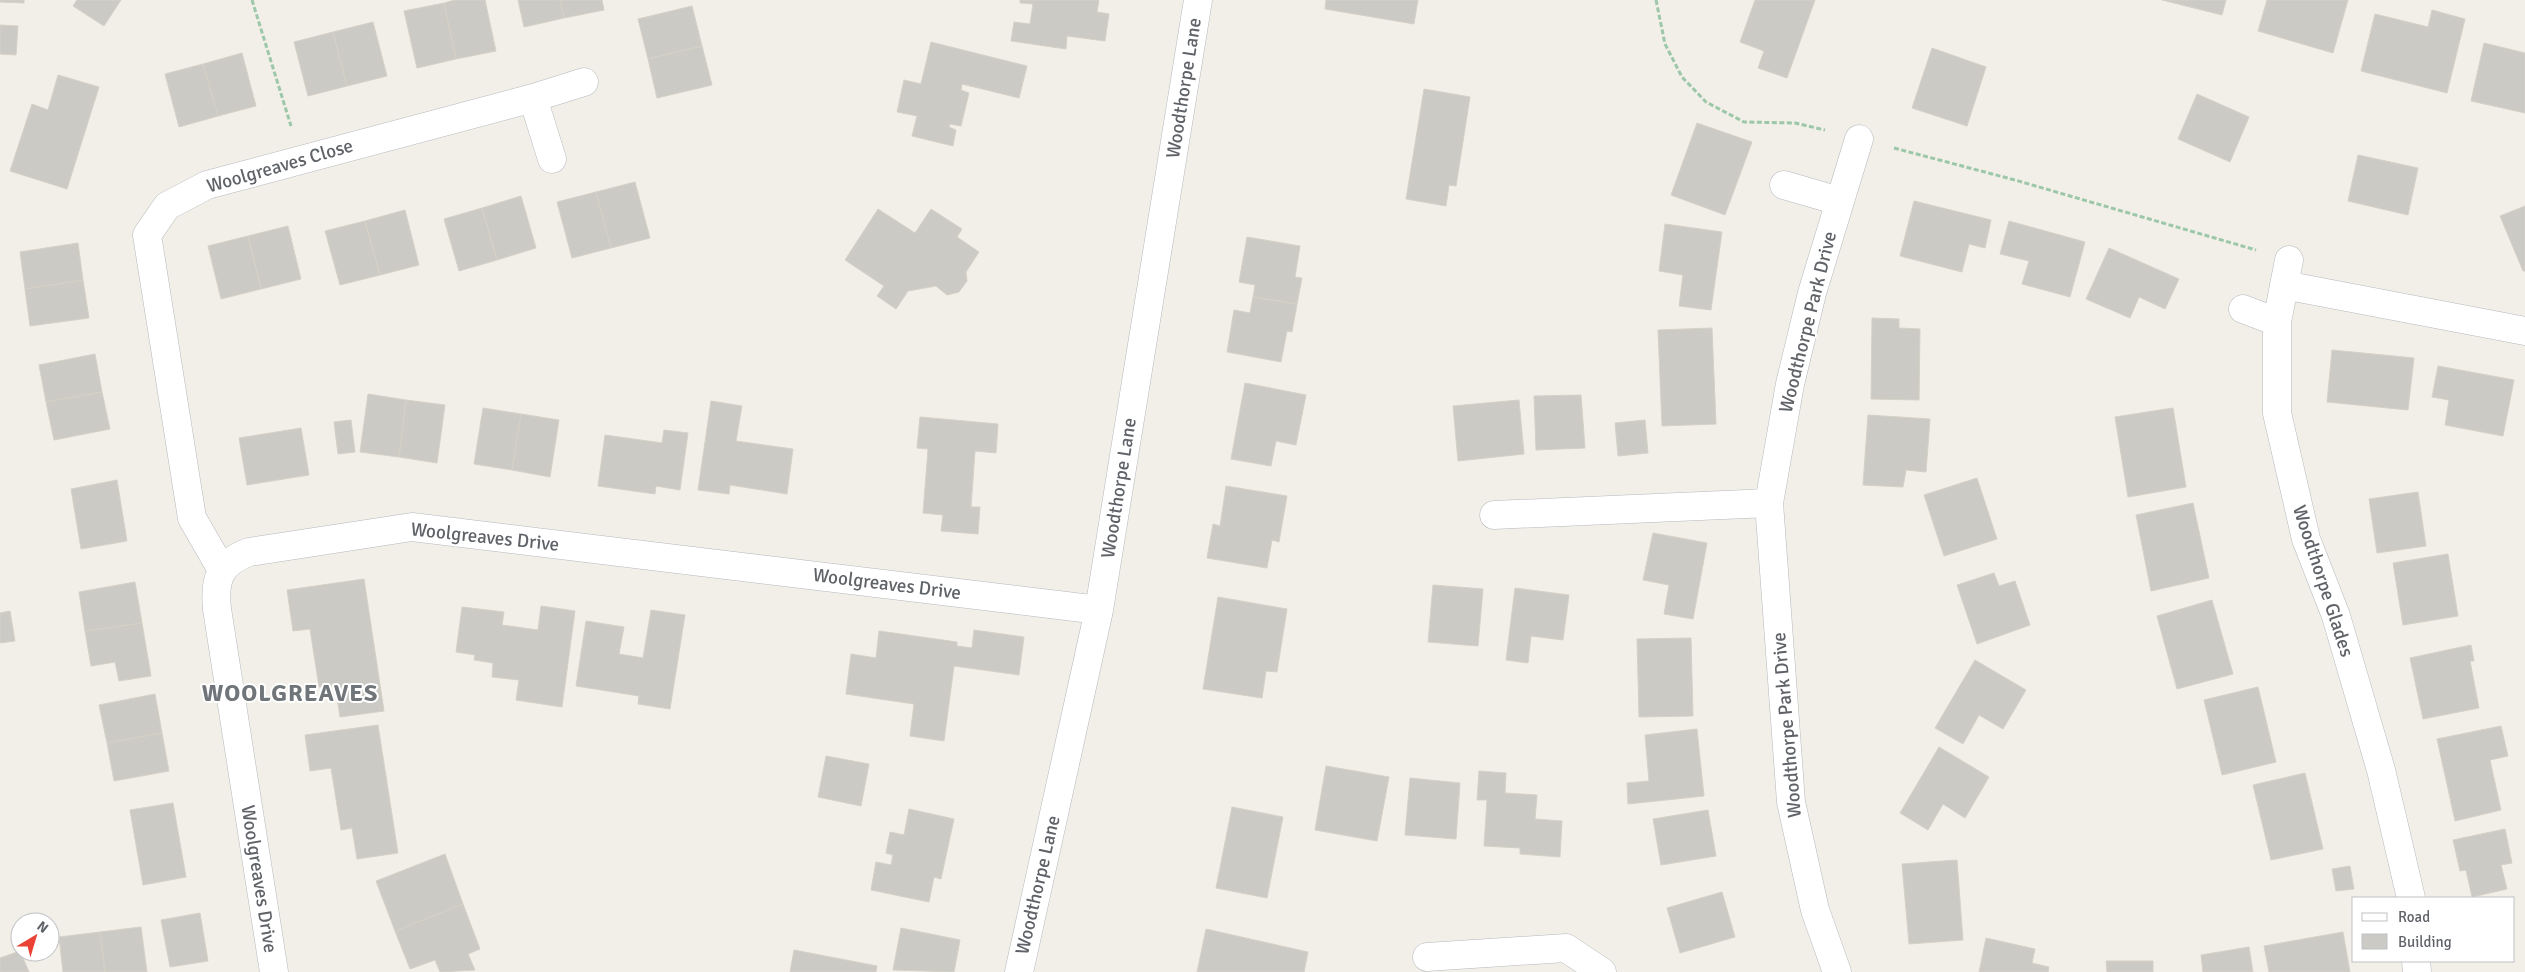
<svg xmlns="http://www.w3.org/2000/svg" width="2525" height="972" font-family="Signika,sans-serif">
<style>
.building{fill:#cccac5;stroke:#d6d1c6}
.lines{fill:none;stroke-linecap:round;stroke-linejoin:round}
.minor-casing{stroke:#b5b8bc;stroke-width:29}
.path{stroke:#9cc7a9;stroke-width:3;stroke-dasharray:5 2.5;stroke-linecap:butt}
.minor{stroke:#fff;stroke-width:28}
.labels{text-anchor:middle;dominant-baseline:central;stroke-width:4;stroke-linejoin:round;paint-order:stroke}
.street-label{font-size:19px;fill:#5f6368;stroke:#fff}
.district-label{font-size:24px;font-weight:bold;letter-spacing:1px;fill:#70757a;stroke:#fff}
</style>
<rect width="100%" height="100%" fill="#f1efe8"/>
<path class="building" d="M0 0H24V3L0 2Z
M77 0H121L104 26 73 6Z
M455 0H485L496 51 456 59 444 3Z
M518 0H560L564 18 524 27Z
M560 0H602L604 10 564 18Z
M1020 0H1099L1097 12 1109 14 1105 41 1067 36 1066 49 1011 41 1014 22 1030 24 1033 4 1020 3Z
M1326 0H1418L1414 24 1325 9Z
M1755 0H1815L1787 78 1758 68 1764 51 1740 42Z
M2162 0H2226L2222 15Z
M2267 0H2348L2333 53 2258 31Z
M444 3 456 59 417 68 404 11Z
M692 6 702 46 648 59 638 19Z
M2432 10 2465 19 2447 93 2361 71 2375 14 2428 27Z
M373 22 387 76 347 86 333 32Z
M0 25 18 26 16 55 0 54Z
M333 32 347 86 308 96 294 42Z
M931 42 1027 66 1019 98 962 84 961 90 969 93 961 126 950 124 949 127 956 130 953 146 912 136 917 116 897 112 904 80 921 84Z
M2484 43 2525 53V113L2471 101Z
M702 46 712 85 657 98 648 59Z
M1932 48 1986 67 1967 126 1912 108Z
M242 53 256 106 218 116 203 64Z
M203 64 218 116 179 127 165 74Z
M58 75 99 87 67 189 10 171 32 104 48 110Z
M1424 89 1470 97 1456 186 1449 185 1446 206 1406 199Z
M2197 94 2249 117 2230 162 2178 139Z
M1697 123 1752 142 1725 215 1671 195Z
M2358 155 2418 168 2408 215 2348 201Z
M635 182 650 238 611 248 596 192Z
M596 192 611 248 572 258 557 202Z
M521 196 536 248 497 260 482 208Z
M1914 201 1991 220 1985 248 1969 244 1962 272 1900 256Z
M2525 206V271H2523L2500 216Z
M482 208 497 260 459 271 444 219Z
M878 209 915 233 931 209 962 229 957 237 979 252 966 272 967 281 959 292 947 295 936 286 908 291 896 309 877 296 884 286 845 260Z
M405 210 419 265 380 275 365 221Z
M365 221 380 275 340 285 325 231Z
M2009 221 2085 242 2070 297 2022 284 2029 261 2000 254Z
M1665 224 1722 232 1711 310 1679 306 1683 275 1659 271Z
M288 226 301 279 261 289 248 236Z
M248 236 261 289 221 299 208 246Z
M1247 237 1300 246 1295 277 1302 278 1297 304 1253 297 1255 285 1239 282Z
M78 243 83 280 25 289 20 252Z
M2109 248 2179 279 2165 309 2139 297 2130 318 2086 299Z
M83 280 89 318 30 326 25 289Z
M1253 297 1297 304 1292 332 1287 331 1281 362 1227 352 1234 310 1250 313Z
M1872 318 1899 319V328L1920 329 1919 400 1871 399Z
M1712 328 1716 424 1662 426 1658 330Z
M2332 350 2414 358 2408 410 2327 402Z
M95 354 102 392 46 402 39 365Z
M2438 366 2514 380 2503 436 2445 425 2449 400 2432 397Z
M1245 383 1306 395 1296 445 1276 441 1271 466 1231 459Z
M102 392 110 429 54 440 46 402Z
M368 394 406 400 399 457 360 452Z
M1581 395 1585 448 1536 450 1534 396Z
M406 400 445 405 437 463 399 457Z
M1519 400 1524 454 1458 461 1453 406Z
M711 401 742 406 736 441 793 449 787 494 730 485 729 494 698 490Z
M483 408 521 414 512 470 474 464Z
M2173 408 2186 487 2128 497 2115 417Z
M521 414 559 420 550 477 512 470Z
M1868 415 1930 419 1926 472 1906 470 1903 487 1863 485Z
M920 417 998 424 996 453 975 451 971 507H980L978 534 941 531 943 515 923 513 928 449 917 448Z
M351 420 355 452 338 454 334 422Z
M1645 420 1648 453 1618 456 1615 423Z
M301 428 309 475 247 485 239 438Z
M664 430 688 433 680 490 656 486 655 494 598 486 605 435 662 443Z
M1977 478 1997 539 1944 556 1924 495Z
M117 480 127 541 81 549 71 489Z
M1226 486 1287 496 1279 542 1272 540 1267 568 1207 558 1213 524 1220 526Z
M2418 492 2426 546 2377 553 2369 499Z
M2193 503 2209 578 2151 591 2136 515Z
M1653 533 1707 543 1693 619 1664 614 1669 585 1643 580Z
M2448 554 2458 616 2403 625 2393 563Z
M1994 573 1999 586 2015 581 2030 625 1977 644 1957 585Z
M364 579 384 711 340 717 335 685 319 687 310 629 293 631 287 590Z
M135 582 142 623 85 631 79 592Z
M1433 585 1483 589 1478 646 1428 642Z
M1515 588 1569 595 1563 640 1531 636 1528 663 1506 660Z
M1218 597 1287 609 1277 672 1266 671 1262 698 1203 689Z
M2212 600 2233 674 2177 689 2157 616Z
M541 606 575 611 562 707 516 700 519 680 492 677 493 663 474 660 475 655 456 652 462 607 504 612 502 625 538 630Z
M651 610 685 615 670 709 638 704 639 696 576 686 586 621 624 627 619 654 643 658Z
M10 611 15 641 0 643V613Z
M142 623 151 676 119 681 115 662 91 666 85 631Z
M974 630 1024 637 1019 675 954 666 944 741 910 736 914 704 846 694 851 654 876 658 879 631 957 642V646L972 648Z
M1691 638 1693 716 1639 717 1637 639Z
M2471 645 2474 661H2470L2479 708 2423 719 2410 658Z
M1975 660 2026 690 2003 729 1979 715 1963 744 1935 728Z
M2258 687 2276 762 2222 775 2204 700Z
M155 694 162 733 107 743 99 705Z
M378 725 398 853 357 859 352 828 341 830 331 768 310 771 305 735Z
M2501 726 2508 756 2490 760 2501 810 2455 821 2437 739Z
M1697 729 1704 796 1628 804 1627 783 1649 781 1645 735Z
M162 733 169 771 114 781 107 743Z
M1939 747 1989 777 1965 818 1943 804 1928 830 1900 813Z
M826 756 869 764 861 806 818 797Z
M1326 766 1389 777 1377 841 1315 830Z
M1479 771 1506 773 1505 793 1537 795 1535 819 1562 821 1560 857 1520 854V848L1484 846 1487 800H1477Z
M2305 773 2323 849 2271 860 2253 785Z
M1410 778 1460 783 1456 839 1405 835Z
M173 803 186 877 143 885 130 810Z
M1232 807 1283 817 1267 898 1216 888Z
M909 809 954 819 941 879 934 877 929 902 871 890 876 862 891 865 893 855 886 853 890 832 904 835Z
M1708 810 1716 856 1661 865 1653 819Z
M2505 829 2512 863 2501 865 2507 889 2472 897 2466 870 2460 871 2453 840Z
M445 854 463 904 395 931 376 881Z
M1957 860 1963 940 1909 944 1902 864Z
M2350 866 2354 889 2336 891 2332 869Z
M1722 892 1735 937 1680 953 1667 908Z
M463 904 480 949 468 954 475 970 440 972 435 960 410 969 395 931Z
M200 913 208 961 170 967 161 920Z
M141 927 147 972H105L100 932Z
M901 928 960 940 954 972 893 970Z
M1206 929 1308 952 1304 972H1197Z
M100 932 105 972H63L59 937Z
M2343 932 2350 972H2269L2264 946Z
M1986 938 2035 949 2032 963 2049 967 2048 972H1979Z
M2249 947 2253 972H2203L2201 955Z
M794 950 877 966 876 972H790Z
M20 951 29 972H0V958Z
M2106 961H2153V972H2107Z"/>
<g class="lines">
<defs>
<path id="minor" d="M533 98 552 159
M1784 185 1839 201
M2289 260 2277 322V413L2306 539 2336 616 2381 770 2411 898
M2284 285 2525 331
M2243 309 2277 322
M1494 515 1769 503
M222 570 192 518 147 235 167 206 207 185 533 98 584 82
M1427 957 1566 948 1602 972
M2416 961 2417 972
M274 972 217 609C214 580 219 563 249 552L412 527 1099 610
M1019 972 1099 610 1198 0
M1837 972 1815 910 1791 802 1769 503 1790 384 1812 293 1859 139"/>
</defs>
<use href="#minor" class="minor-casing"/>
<path class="path" d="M252 0 291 126
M1656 0 1665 44 1682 77 1706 102 1744 122 1795 123 1825 130
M1894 148 2015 180 2256 250"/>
<use href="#minor" class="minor"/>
</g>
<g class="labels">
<g class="street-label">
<text transform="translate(1184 88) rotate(-81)">Woodthorpe Lane</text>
<text transform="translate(280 166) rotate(-16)">Woolgreaves Close</text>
<text transform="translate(1808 322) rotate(-76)">Woodthorpe Park Drive</text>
<text transform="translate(1119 488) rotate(-81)">Woodthorpe Lane</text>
<text transform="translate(485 537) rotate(6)">Woolgreaves Drive</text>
<text transform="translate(2323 581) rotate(72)">Woodthorpe Glades</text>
<text transform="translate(887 584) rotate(7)">Woolgreaves Drive</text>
<text transform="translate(1787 725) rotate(-95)">Woodthorpe Park Drive</text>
<text transform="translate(259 879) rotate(81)">Woolgreaves Drive</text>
<text transform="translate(1038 885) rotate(-77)">Woodthorpe Lane</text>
</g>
<g class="district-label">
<text x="290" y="693">WOOLGREAVES</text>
</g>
</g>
<rect x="2352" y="897" width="162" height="65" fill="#ffffff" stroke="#bfc1c3"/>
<rect x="2362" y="913" width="25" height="8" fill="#ffffff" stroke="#bfc1c3"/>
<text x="2398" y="922" font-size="15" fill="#5f6368">Road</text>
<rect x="2362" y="934" width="25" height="15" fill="#cccac5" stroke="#bfc1c3"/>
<text x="2398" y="947" font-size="15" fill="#5f6368">Building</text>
<g transform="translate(35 937) rotate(38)"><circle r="24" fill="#ffffff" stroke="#bfc1c3"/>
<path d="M0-4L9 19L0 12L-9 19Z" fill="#ea4335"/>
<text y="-8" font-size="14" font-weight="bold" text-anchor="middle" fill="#5f6368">N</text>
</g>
</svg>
